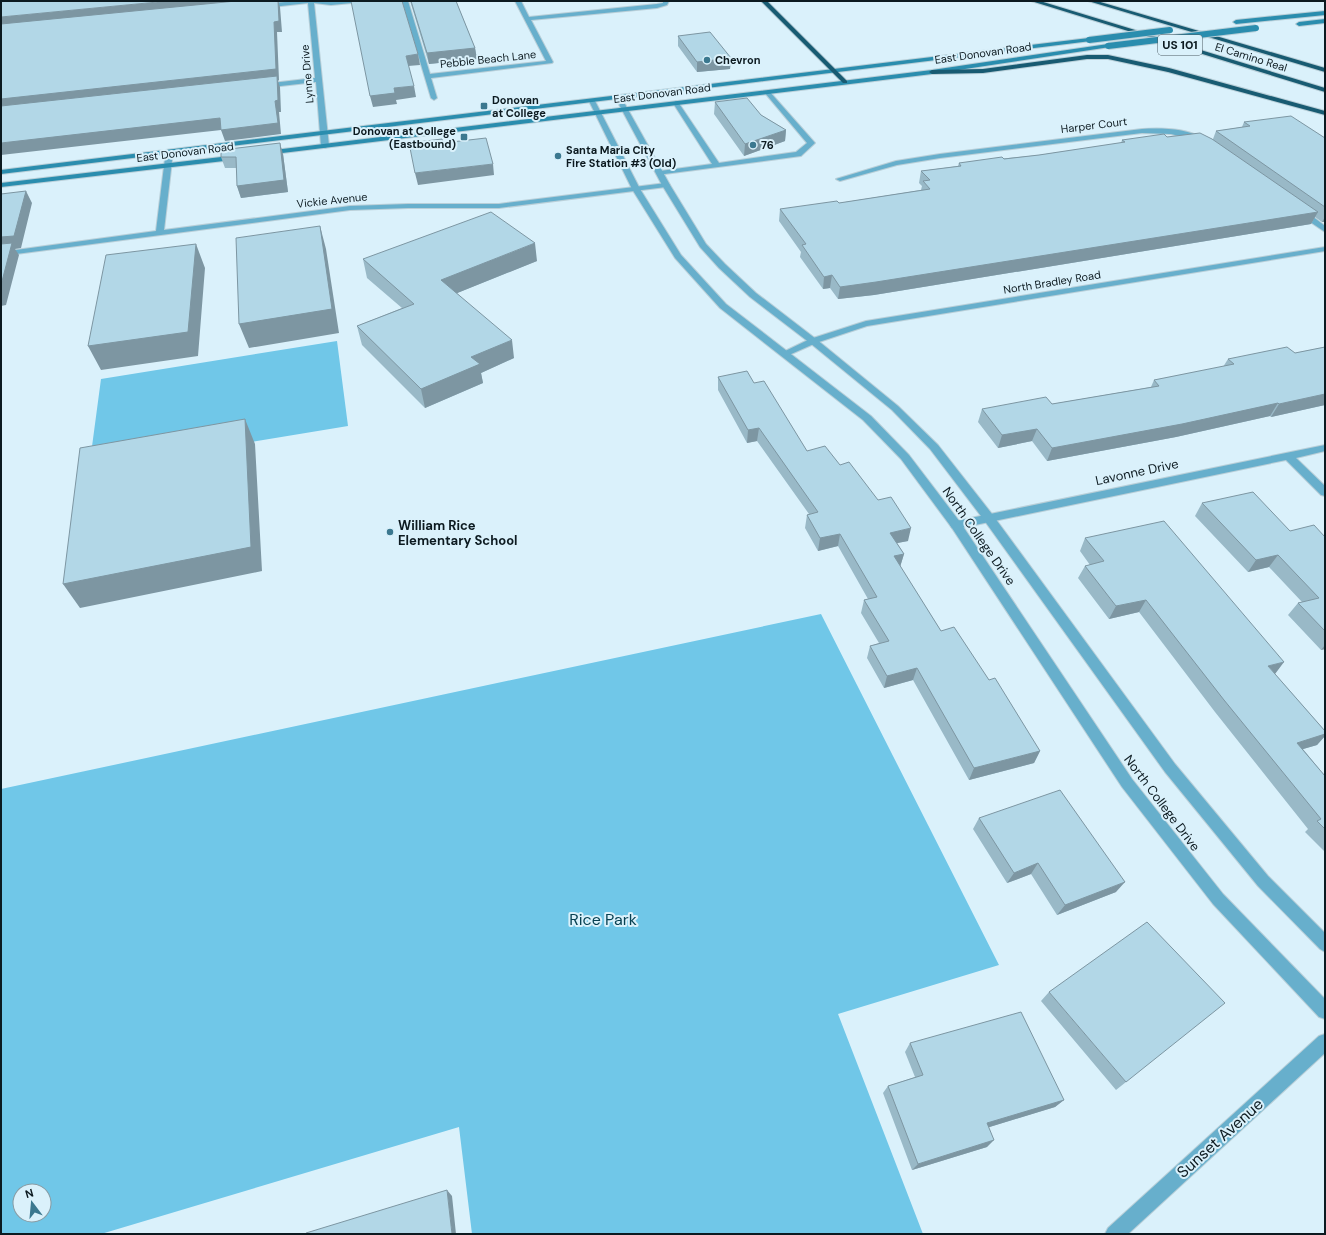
<svg xmlns="http://www.w3.org/2000/svg" width="1326" height="1235" font-family="'DM Sans',sans-serif">
<style>
.green{fill:#70c7e8;fill-rule:evenodd}
.lines{fill:none;stroke-linecap:round;stroke-linejoin:round}
.service-casing{stroke:#b9cfd8;stroke-width:2}
.minor-casing{stroke:#b9cfd8;stroke-width:2}
.tertiary-casing{stroke:#b9cfd8;stroke-width:2}
.secondary-casing{stroke:#b9cfd8;stroke-width:2}
.motorway-casing{stroke:#b9cfd8;stroke-width:2}
.service{fill:#67afcc;fill-rule:evenodd}
.minor{fill:#67afcc;fill-rule:evenodd}
.tertiary{fill:#67afcc;fill-rule:evenodd}
.secondary{fill:#2a8dae;fill-rule:evenodd}
.motorway{fill:#185b72;fill-rule:evenodd}
.secondary-bridge-casing{stroke:#b9cfd8;stroke-width:8;stroke-linecap:butt}
.secondary-bridge{stroke:#2a8dae;stroke-width:6}
.wall{fill:#99b9c7}
.shaded-wall{fill:#7d96a2}
.building{fill:#b2d7e7;stroke:#7d96a2}
.poi-dot{fill:#3b788f;stroke:#daf1fb;stroke-width:1.5}
.labels{text-anchor:middle;dominant-baseline:central;stroke-width:4;stroke-linejoin:round;paint-order:stroke}
.far-street-label{font-size:11px;fill:#0c1a20;stroke:#daf1fb}
.far-poi-label{font-size:11px;font-weight:bold;fill:#0c1a20;stroke:#daf1fb;text-anchor:start}
.shield{fill:#daf1fb;stroke:#4a5a62;stroke-width:1}
.shield-label{font-size:12px;font-weight:bold;fill:#0c1a20}
.street-label{font-size:13px;fill:#0c1a20;stroke:#daf1fb}
.poi-label{font-size:13px;font-weight:bold;fill:#0c1a20;stroke:#daf1fb;text-anchor:start}
.near-park-label{font-size:16px;fill:#074153;stroke:#daf1fb}
.near-street-label{font-size:16px;fill:#0c1a20;stroke:#daf1fb}
</style>
<rect width="100%" height="100%" fill="#daf1fb"/>
<path class="green" d="M337 341 348 426 89 469 101 379Z
M821 614 999 965 838 1014 923 1234H472L459 1127 101 1234H1V789ZM20 1191H44V1215H20Z"/>
<g class="lines">
<defs>
<path id="service" d="M765 91H769L815 143 801 156 657 175V171H660L712 164 673 103 676 101 678 102 719 163 796 152 807 143 765 93Z"/>
<path id="minor" d="M296 1H355L352 3 331 5 314 3 329 146 325 148 321 146 316 82 263 88 260 86 263 84 315 78 308 3 263 8 260 6 263 4Z
M402 1H408L430 74 546 61 515 1H521L529 17 657 4 663 3V1H669L667 5 657 8 531 20 553 62 552 63 431 78 437 98 434 100 431 98Z
M1142 129C1159 128 1189 128 1203 139L1199 141 1171 134 1142 133 940 158 897 165 840 181 836 179 896 161 940 154Z
M166 150H169L173 152 164 230 350 206 408 204H499L666 183 670 185 666 187 499 208H408L350 210 1 256V252L156 231Z
M1297 209H1303L1325 226V232L1297 213Z
M1325 247V251L867 326 816 343 789 355H783L781 353 810 339 866 321Z
M1325 445V451L1296 458 1325 486V496L1321 495 1286 460 956 529 952 528 950 525 952 522 956 521Z
M1325 1034V1053L1128 1234H1105L1108 1228 1319 1036Z"/>
<path id="tertiary" d="M618 95 621 97 670 185 706 244 725 264 756 293 816 339 898 406 938 445 992 514 1175 764 1268 876 1325 933V952L1320 949 1258 886 1165 772 984 520 930 449 892 410 810 343 750 297 719 268 700 247 662 185 615 97Z
M590 100 595 101 640 189 681 255 726 304 871 416 909 455 960 522 1132 779 1223 894 1325 999V1019L1319 1017 1213 904 1122 787 952 528 901 459 863 420 720 308 675 258 632 189 589 101Z"/>
<path id="secondary" d="M1325 11V15L1236 24 1233 22 1236 20Z
M1325 19V23L1299 26 1296 24 1299 22Z
M1089 38 1092 40 1091 41 1 174V170Z
M1108 44 1111 46 1110 47 932 74 266 155 262 153 266 151 932 70Z
M238 155H241V159L1 187V183Z"/>
<path id="motorway" d="M761 1H767L847 81V83H843Z
M1031 1H1040L1325 88V92Z
M1088 1H1097L1325 68V72Z
M1087 55H1108L1169 68 1325 111V115L1168 72 1108 59H1087L983 73 932 74 929 72 932 70 983 69Z"/>
</defs>
<use href="#service" class="service-casing"/>
<use href="#minor" class="minor-casing"/>
<use href="#tertiary" class="tertiary-casing"/>
<use href="#secondary" class="secondary-casing"/>
<use href="#motorway" class="motorway-casing"/>
<use href="#service" class="service"/>
<use href="#minor" class="minor"/>
<use href="#tertiary" class="tertiary"/>
<use href="#secondary" class="secondary"/>
<use href="#motorway" class="motorway"/>
<defs>
<path id="secondary-bridge" d="M1089 40 1170 30
M1108 46 1256 28"/>
</defs>
<use href="#secondary-bridge" class="secondary-bridge-casing"/>
<use href="#secondary-bridge" class="secondary-bridge"/>
</g>
<path class="wall" d="M410 1H456L475 48 477 59 429 64Z
M678 36 731 58 730 69 697 72 678 46Z
M715 102 761 115 786 130 785 141 744 156 714 114Z
M1244 122 1325 138V222H1322L1315 217 1311 224 874 295 838 299 830 288 823 289 800 257 801 252 779 221 780 209 839 203 921 190 922 186 919 183 921 171 958 166 959 163 1039 155 1121 143 1122 140 1167 137 1213 139 1216 131 1242 127Z
M283 154 288 192 241 198 237 186V168H225L221 157Z
M363 259 537 261 457 293 514 358 481 373 483 383 425 408 362 345 357 326 402 308 367 278Z
M1325 347V405L1271 417 1270 416 1176 437 1047 461 1032 441 998 448 978 422 982 409 1052 404 1151 387 1154 380 1223 367 1228 359 1295 353Z
M718 377 754 383 807 451 840 465 908 541 897 543 904 554 900 567 941 631 989 680 1040 751 1034 763 969 780 913 680 884 688 867 658 870 646 879 643 861 613 864 600 868 599 838 546 818 551 805 528 807 515 809 514 757 441 747 443 718 390Z
M1202 503 1290 531 1325 537V649L1321 650 1288 615 1298 603 1302 602 1269 567 1248 572 1195 516Z
M1085 538 1275 674 1325 731V736L1317 745 1303 749 1325 776V852L1305 832 1308 829 1215 712 1139 612 1109 619 1078 578 1085 566 1090 565 1080 551Z
M979 818 1116 892 1057 915 1031 874 1007 883 973 829Z
M1049 992 1126 1082 1116 1090 1041 1001Z
M910 1043 1064 1100 1055 1107 989 1127 987 1147 912 1170 883 1093 888 1086 915 1077 905 1052Z"/>
<path class="shaded-wall" d="M168 1H279H278L280 7 282 32H277L279 80 278 81 280 87 281 112H279L281 134 225 141 221 130 1 155V143L275 101 1 110V17Z
M475 48 477 59 429 64 427 53Z
M418 54 420 65 408 66 406 56Z
M731 58 730 69 697 72V62Z
M414 86 416 97 396 100 397 104 373 107 370 96 394 88Z
M786 130 785 141 744 156 745 144Z
M280 143 283 154 288 192 241 198 237 186Z
M493 164 494 175 418 185 415 173Z
M26 191 32 203 21 248 15 249 19 255 6 305 1 306V237Z
M1318 212 1311 224 874 295 838 299 840 287Z
M1325 217V222H1322Z
M320 226 326 249 339 333 249 348 239 324Z
M535 243 537 261 445 298 441 280Z
M196 244 205 268 198 356 101 370 88 346Z
M832 275 830 288 823 289 824 277Z
M512 340 514 358 481 373 483 383 425 408 421 389 471 357Z
M1325 394V405L1271 417 1279 404Z
M1278 403 1270 416 1176 437 1047 461 1052 448Z
M245 419 255 444 262 571 80 608 63 584Z
M759 428 757 441 747 443 748 430Z
M1037 429 1032 441 998 448 1002 435Z
M911 528 908 541 887 545 890 533Z
M840 534 838 546 818 551 820 538Z
M904 554 900 567 894 556Z
M1278 555 1269 567 1248 572 1256 560Z
M1146 600 1139 612 1109 619 1116 606Z
M1325 645V649L1321 650Z
M1284 662 1275 674 1268 666Z
M917 668 913 680 884 688 887 676Z
M1325 734V736L1317 745 1286 754 1297 743Z
M1040 751 1034 763 969 780 974 768Z
M1038 863 1031 874 1007 883 1014 873Z
M1125 882 1116 892 1057 915 1065 905Z
M1064 1100 1055 1107 980 1130 987 1123Z
M994 1140 987 1147 912 1170 918 1164Z
M447 1190 452 1196 456 1234H452Z"/>
<path class="building" d="M1 1H168L1 17Z
M236 1H278L279 21 274 22 276 69 1 99V24Z
M351 1H402L418 54 406 56 414 86 394 88 395 93 370 96Z
M411 1H456L475 48 427 53Z
M710 32 731 58 697 62 678 36Z
M277 76 278 100 275 101 278 123 221 130 220 118 1 143V106Z
M747 98 761 115 786 130 745 144 715 102Z
M1291 116 1325 138V207L1216 131 1250 126 1244 122Z
M1200 133 1212 139 1318 212 876 282 840 287 832 275 824 277 802 245 806 244 780 209 837 201 839 203 930 189 923 181 930 180 921 171 961 166 959 163 1002 157 1004 159 1039 155 1125 142 1122 140 1164 134 1167 137Z
M486 138 493 164 415 173 409 143 442 139 443 143Z
M280 143 284 180 237 186 236 157H221V150Z
M26 191 14 236 1 237V194Z
M491 212 535 243 441 280 512 340 471 357 480 364 421 389 357 326 414 304 363 259Z
M320 226 332 309 239 324 236 238Z
M12 243 1 285V244Z
M196 244 188 332 88 346 106 255Z
M1287 347 1295 353 1325 347V394L1279 404 1278 403 1182 424 1052 448 1037 429 1002 435 982 409 1046 397 1052 404 1159 386 1154 380 1234 364 1228 359Z
M747 371 754 383 764 381 807 451 825 446 840 465 849 462 878 500 891 497 911 528 890 533 904 554 894 556 941 631 954 627 989 680 995 678 1040 751 974 768 917 668 887 676 870 646 889 641 864 600 877 597 840 534 820 538 807 515 818 512 759 428 748 430 718 377Z
M245 419 251 547 63 584 80 448Z
M1253 492 1290 531 1314 525 1325 537V631L1298 603 1319 598 1278 555 1256 560 1202 503Z
M1164 521 1284 662 1268 666 1325 731V734L1297 743 1325 776V829L1317 821 1321 819 1224 700 1146 600 1116 606 1085 566 1104 561 1085 538Z
M1060 790 1125 882 1065 905 1038 863 1014 873 979 818Z
M1147 922 1225 1003 1126 1082 1049 992Z
M1021 1012 1064 1100 987 1123 994 1140 918 1164 888 1086 923 1075 910 1043Z
M447 1190 452 1234H306V1233Z"/>
<g class="poi-dot">
<circle cx="707" cy="60" r="4"/>
<rect x="480" y="102" width="8" height="8" rx="2"/>
<rect x="460" y="133" width="8" height="8" rx="2"/>
<circle cx="753" cy="145" r="4"/>
<circle cx="558" cy="156" r="4"/>
<circle cx="390" cy="532" r="4"/>
</g>
<g class="labels">
<g class="far-street-label">
<text transform="translate(983 53) rotate(-8)">East Donovan Road</text>
<text transform="translate(1251 57) rotate(17)">El Camino Real</text>
<text transform="translate(488 59) rotate(-6)">Pebble Beach Lane</text>
<text transform="translate(307 74) rotate(-95)">Lynne Drive</text>
<text transform="translate(662 93) rotate(-7)">East Donovan Road</text>
<text transform="translate(1094 125) rotate(-7)">Harper Court</text>
<text transform="translate(185 152) rotate(-7)">East Donovan Road</text>
<text transform="translate(332 200) rotate(-6)">Vickie Avenue</text>
<text transform="translate(1052 282) rotate(-9)">North Bradley Road</text>
</g>
<g class="far-poi-label">
<text x="715" y="60">Chevron</text>
<text x="492" y="100">Donovan<tspan x="492" dy="13">at College</tspan></text>
<text x="456" y="131" text-anchor="end">Donovan at College<tspan x="456" dy="13">(Eastbound)</tspan></text>
<text x="761" y="145">76</text>
<text x="566" y="150">Santa Maria City<tspan x="566" dy="13">Fire Station #3 (Old)</tspan></text>
</g>
<rect class="shield" x="1158" y="35" width="44" height="20" rx="3"/>
<g class="shield-label">
<text x="1180" y="45">US 101</text>
</g>
<g class="street-label">
<text transform="translate(1137 472) rotate(-12)">Lavonne Drive</text>
<text transform="translate(979 536) rotate(55)">North College Drive</text>
<text transform="translate(1162 803) rotate(53)">North College Drive</text>
</g>
<g class="poi-label">
<text x="398" y="525">William Rice<tspan x="398" dy="15">Elementary School</tspan></text>
</g>
<g class="near-park-label">
<text x="603" y="919">Rice Park</text>
</g>
<g class="near-street-label">
<text transform="translate(1220 1138) rotate(-42)">Sunset Avenue</text>
</g>
</g>
<rect width="1326" height="1235" fill="none" stroke="#0c1a20" stroke-width="4"/>
<g transform="translate(32 1203) rotate(344)"><circle r="19" fill="#daf1fb" stroke="#889ba3"/>
<path d="M0-3L7 15L0 10L-7 15Z" fill="#3b788f"/>
<text y="-6" font-size="11" font-weight="bold" text-anchor="middle" fill="#0c1a20">N</text>
</g>
</svg>
